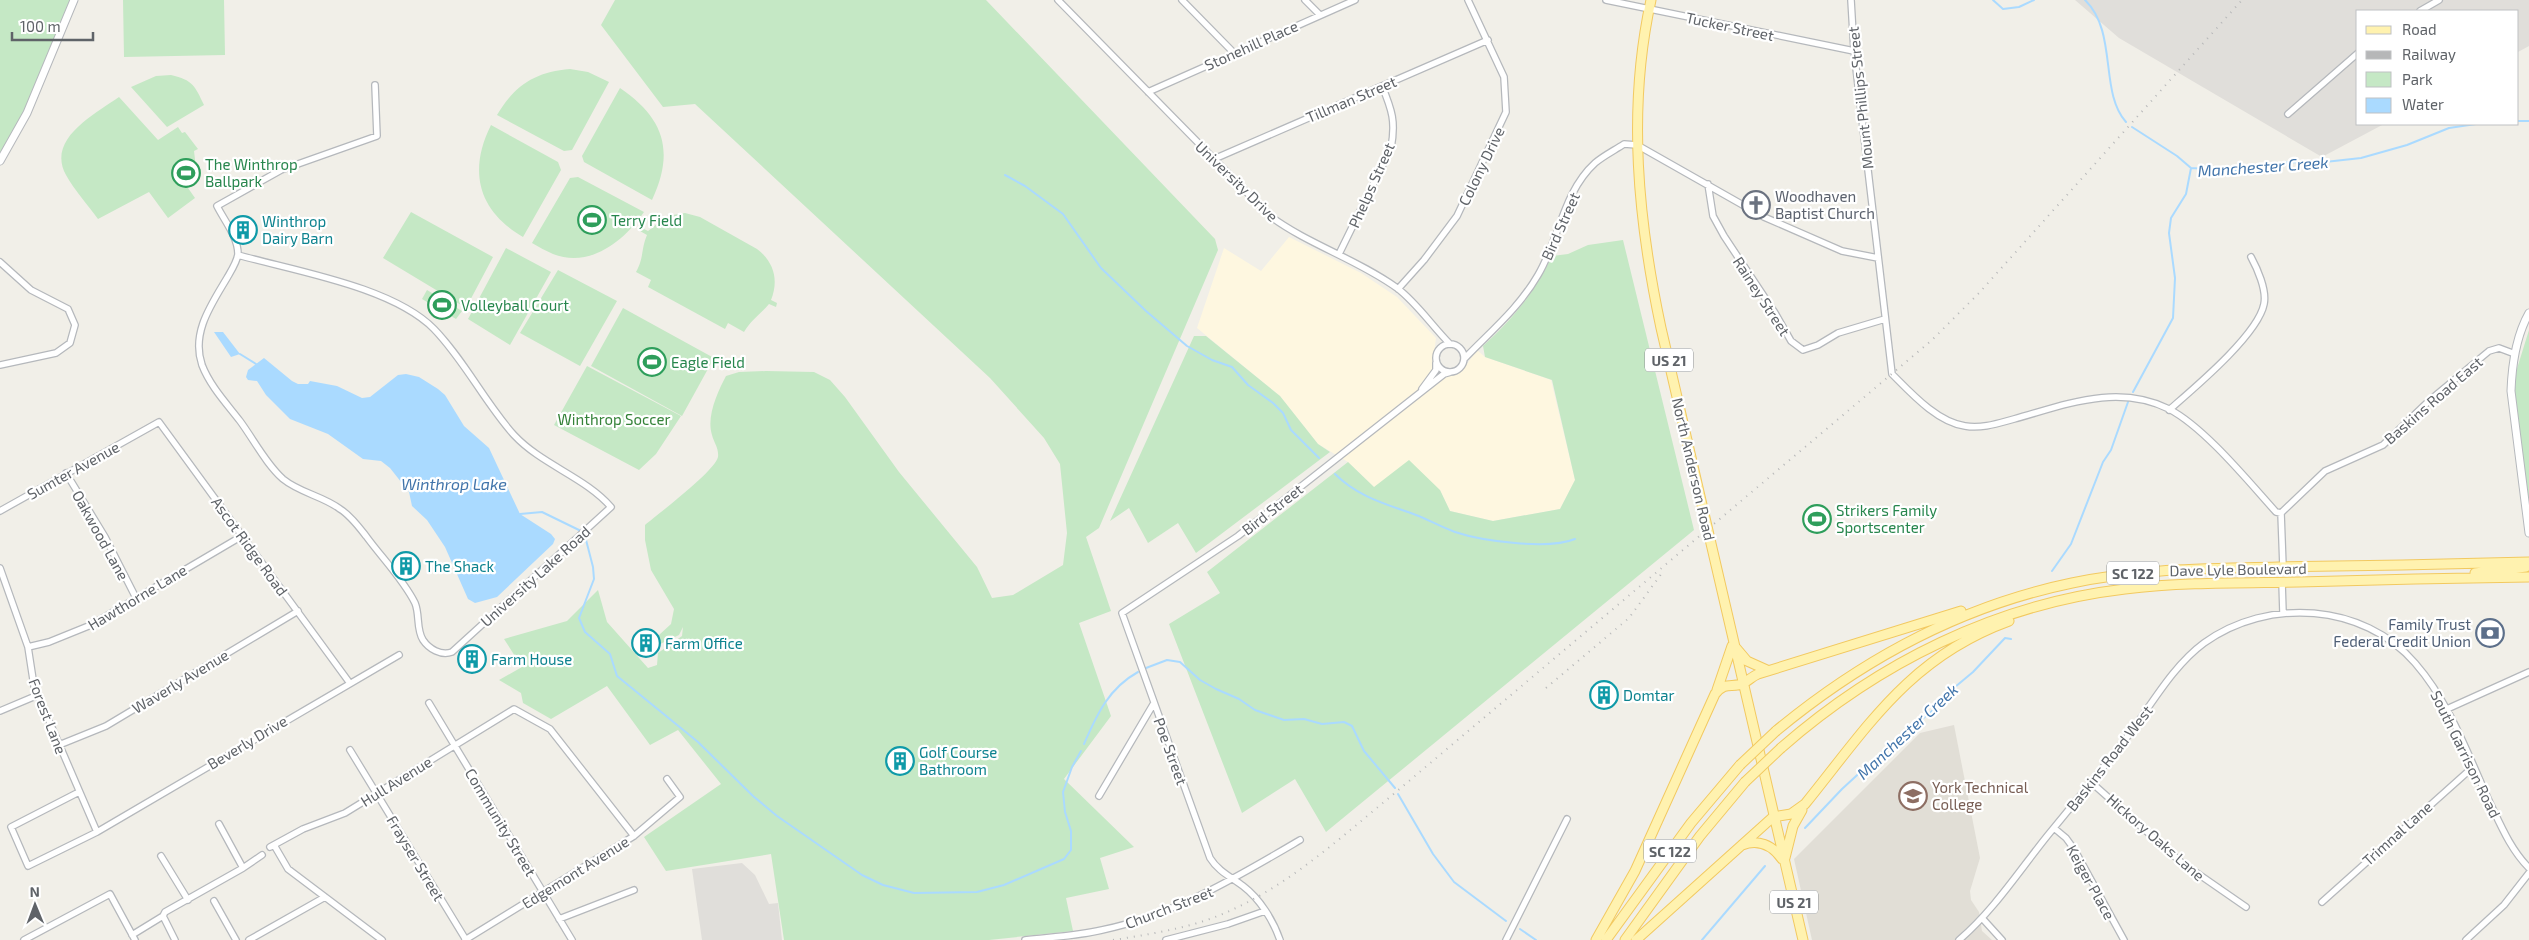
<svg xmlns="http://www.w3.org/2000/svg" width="2529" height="940" font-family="'Exo 2',sans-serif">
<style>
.commercial{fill:#fef7e0}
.industrial{fill:#e0deda}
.education{fill:#e1ded6}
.green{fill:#c5e8c5}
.water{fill:#aadaff}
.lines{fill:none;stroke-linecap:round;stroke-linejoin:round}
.stream{stroke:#aadaff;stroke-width:2}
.minor-casing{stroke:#b5b8bc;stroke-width:8}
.tertiary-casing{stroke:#b5b8bc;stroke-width:9}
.primary-casing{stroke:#f2c960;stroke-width:11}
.minor{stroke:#fff;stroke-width:5.5}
.tertiary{stroke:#fff;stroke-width:7}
.primary{stroke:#fff2af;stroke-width:9}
.rail{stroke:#b6b7b8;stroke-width:2;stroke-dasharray:1 6;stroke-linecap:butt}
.primary-bridge-casing{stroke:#f2c960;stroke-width:11;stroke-linecap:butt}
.primary-bridge{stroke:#fff2af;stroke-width:9}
.labels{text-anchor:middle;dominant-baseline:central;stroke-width:4.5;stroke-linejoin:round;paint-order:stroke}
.shield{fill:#fff;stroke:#8f9295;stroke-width:1}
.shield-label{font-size:14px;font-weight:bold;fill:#5f6368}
.street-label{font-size:15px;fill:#5f6368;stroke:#fff}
.leisure-label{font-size:15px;fill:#27864d;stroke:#fff;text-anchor:start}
.worship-label{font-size:15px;fill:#5b616d;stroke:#fff;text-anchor:start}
.culture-label{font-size:15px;fill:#0d838f;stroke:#fff;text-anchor:start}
.park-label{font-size:15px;fill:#348238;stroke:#fff}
.service-label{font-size:15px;fill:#4e5e75;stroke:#fff;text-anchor:end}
.education-label{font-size:15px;fill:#785e54;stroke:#fff;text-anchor:start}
.water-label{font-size:16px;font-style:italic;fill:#4174aa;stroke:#fff}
</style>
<rect width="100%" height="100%" fill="#f1efe8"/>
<path class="commercial" d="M1289 237 1361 273 1397 297 1436 338 1433 361 1434 366 1445 375 1452 376 1462 371 1477 350 1485 357 1551 380 1575 480 1560 509 1493 521 1450 511 1440 490 1374 487 1348 462 1318 444 1280 396 1197 328 1224 248 1261 271Z"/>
<path class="industrial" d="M2075 0H2529V46L2518 52V11H2358V124H2384L2322 157 2119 38Z
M742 863 755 875 769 904 778 903 782 940H702L692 869Z"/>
<path class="education" d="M1954 725 1980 858 1970 891 1971 900 1979 912 1982 931 1992 940H1812L1794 859 1920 733Z"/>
<path class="green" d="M0 0H70L32 102 0 157Z
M123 0H224L225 55 124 57Z
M615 0H986L1215 239 1218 250 1099 528 1086 537 1111 611 1079 623 1111 716 1064 779 1134 847 1100 858 1109 889 1066 898 1073 931 989 940H784L771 854 666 871 644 837 721 784 678 730 650 745 607 686 551 719 523 703 521 693 499 680 522 667 504 639 567 621 598 590 607 622 648 668 657 665 658 653 682 636 683 627 679 635 656 646 659 635 671 624 674 609 651 570 645 540V525C658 514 715 471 718 457 719 448 714 443 712 435 706 417 718 391 726 376L739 372 766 371 814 372 830 380 845 397 899 472 977 567 992 598 1013 595 1063 565 1067 533 1060 464 1044 438 990 378 695 104 663 107 601 25Z
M570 69 588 72 609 82 572 150 564 151 497 115C515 85 535 72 570 69Z
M171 75C193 80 195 86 204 105L167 127 131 87 156 76Z
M620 88C664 118 675 151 652 200L584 162 582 156Z
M119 97 158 140 178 127 182 133 185 132 198 149 194 151 196 168 201 169 198 180H194L188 188 195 198 168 218 149 192 98 219C88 205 75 191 66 175 46 139 95 114 119 97Z
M491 125 558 162 561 170 523 237C478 211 468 171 491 125Z
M578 177 644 212C625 240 590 269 553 254 546 251 539 247 532 243L570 178Z
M411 212 493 257 466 308 383 258Z
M685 213 700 217 757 249C774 262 779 280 771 300L777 303 776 307 769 304C760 315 752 319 744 332L728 323 725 329 648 287 651 280 636 272C644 258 641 249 647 235L640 231 642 228 648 231 667 216Z
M1623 240 1694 530 1326 832 1295 779 1242 813 1169 624 1220 593 1207 572 1348 462 1374 487 1409 460 1440 490 1450 511 1493 521 1560 509 1575 480 1552 380 1485 357 1483 346C1513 319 1535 292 1552 256L1568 254 1588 245Z
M506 248 551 272 510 345 468 319Z
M558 270 617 301 580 366 520 333Z
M427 290 462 311 456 319 422 299Z
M623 308 714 358 682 416 591 366Z
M2529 330V522L2514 404 2515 375Z
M1194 336H1206L1280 396 1318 444 1330 452 1196 553 1178 523 1148 543 1129 508 1110 521Z
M587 366 681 416 656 454 639 470 554 425Z"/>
<path class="water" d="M214 332H223L240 354 231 357Z
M264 358 292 381 298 384H308L310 381 337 386 362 398 370 397 398 375 406 374 419 377 438 389 445 395 464 426 489 448 520 514 551 534 555 539 553 544 497 597 475 603 468 599 445 547 427 520 412 506 409 492 390 468 381 461 363 459 328 434 290 419 266 395 257 381 248 380 246 377 248 370Z"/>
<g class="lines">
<path class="stream" d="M1993 0 2003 9 2019 7 2034 0
M2085 0C2118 32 2099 92 2126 122
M2518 121H2529
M2132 127 2177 156 2191 168
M2191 168 2240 171 2290 162 2316 163 2361 158 2407 145 2449 128 2476 124
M1005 175 1025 186 1063 214 1101 268 1146 311 1187 346 1212 360 1232 367 1248 385 1273 403 1283 413 1291 430 1319 458
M240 354 256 364
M2133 392 2173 318 2175 278 2169 233 2171 218 2186 194 2191 168
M1335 474C1358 497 1386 504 1416 515 1429 520 1441 527 1455 532 1482 541 1548 550 1575 539
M520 514 542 512 581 531
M585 536 593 567 594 579 579 618 585 632 610 654 617 676 698 742 753 796 777 816 862 875 883 885 914 893 977 892 1004 885 1064 859 1071 850V831L1065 812 1063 792 1072 767 1081 751
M2052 571 2071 544 2103 462 2111 450 2128 402
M1146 668 1167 660 1180 662 1200 680 1216 689 1239 699 1255 710 1284 720 1304 719 1322 724 1344 722 1352 726 1364 751 1395 788
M1084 744C1097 714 1109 688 1138 672
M1398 794 1433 854 1454 882 1506 921
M1805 828 1842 789 1891 744 1931 712 1943 697 1973 672 2005 638 2011 639
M1520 929 1536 940
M1702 940 1765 866"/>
<defs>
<path id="minor" d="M1058 0 1270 216C1309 245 1357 259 1397 288 1417 303 1432 326 1450 344
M1182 0 1233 52
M1305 0 1320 15
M1606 0 1854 51
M1851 0 1854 51 1892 374C1911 393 1937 422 1965 426 1982 429 1999 423 2014 419 2065 405 2117 383 2169 409 2205 428 2248 481 2276 512L2281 513
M2420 11 2439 0
M1148 92 1355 0
M2288 114 2358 53
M1214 159 1488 40
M1708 184 1713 216 1724 236 1775 313 1791 341 1803 350 1818 345 1838 333 1885 319
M1339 254 1391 148C1396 122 1392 110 1382 86
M238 255C295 271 393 287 434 329 465 361 485 403 514 435 542 465 585 477 611 507L452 652C441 656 429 649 423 640 416 629 420 615 415 603 403 579 382 558 366 536 359 527 350 515 340 509 323 496 300 493 283 479 266 464 254 440 240 421 227 404 210 386 202 365 191 333 211 305 227 278 231 271 237 262 238 254 238 237 224 220 217 206L281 170 377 136 375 85
M0 262 31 290 68 309 75 325 70 343 56 353 0 365
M1398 289 1424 260 1457 216 1506 112 1504 77 1468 0
M1436 358a14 14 0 1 1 28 0a14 14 0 1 1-28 0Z
M1465 358C1491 331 1519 308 1538 275 1559 240 1563 192 1595 163 1603 156 1615 150 1624 144L1637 145 1764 217 1842 251 1878 258
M1422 389 1436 370V363
M2169 410C2193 389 2258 335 2264 304 2267 290 2257 268 2251 257
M66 473 105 537 136 598
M0 511 159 422 349 682
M2281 513 2325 471 2383 445 2430 400 2489 351 2499 348 2515 354
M2281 513 2283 567
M0 568 28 647 34 686 97 832
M2282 582 2283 613
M28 647 49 642 91 625 242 536
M429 703 572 940
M2447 709 2529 672
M0 711 38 695
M59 745 106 726 298 611
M350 750 466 940
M2092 783 2181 862 2246 907
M79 792 11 827 28 866 97 832 399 655
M1099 796 1154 703
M219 824 243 868
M2054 828 2066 838 2074 849 2124 940
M274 845 288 869 382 940
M270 847 303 829 345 813 514 709 550 729 634 836
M161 856 188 900
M214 901 236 940
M2322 902 2473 767
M163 916 165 912 243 868 262 855
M1982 918 2002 940
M559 919 634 890
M132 935 163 916 175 940
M24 940 110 894 135 940
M249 940 325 897
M465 940 634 836 680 797 667 779
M1025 940C1051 937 1077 936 1102 930 1174 915 1237 877 1300 840
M1166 940 1228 924 1265 911
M1280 940C1273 920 1260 899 1243 886 1231 877 1218 871 1210 858L1122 613 1238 536 1444 374 1451 372
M1506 940 1567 819
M1959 940C1994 910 2019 871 2048 835 2076 801 2104 767 2131 732 2153 702 2174 665 2204 643 2268 597 2363 603 2415 663 2450 703 2468 755 2490 803 2501 826 2511 850 2529 868
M2466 940 2504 905 2529 873"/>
<path id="tertiary" d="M0 161 27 113 74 0
M2529 313C2516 336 2512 364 2511 391L2529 533"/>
<path id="primary" d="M1651 0C1627 109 1638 220 1661 328L1803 940
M2475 573 2526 567
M1736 648 1747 661 1767 670
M1717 690 1732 646
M1776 731C1863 659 1961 606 2072 583 2140 568 2209 569 2278 567 2362 566 2445 564 2529 562
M1781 748C1878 663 1996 604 2125 589 2183 582 2241 583 2299 582 2376 580 2452 578 2529 577
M1742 845C1758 839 1772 845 1782 859
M1785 858 1793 826 1802 810
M1596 940 1635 871 1715 694C1726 680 1732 689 1744 683 1749 680 1753 676 1758 674L1961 611
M1606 940 1691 823 1740 765
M1625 940 1700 836 1745 782
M1636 940 1773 817 1791 814 1805 804C1868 726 1910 657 2009 621"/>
</defs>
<use href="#minor" class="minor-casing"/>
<use href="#tertiary" class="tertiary-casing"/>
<use href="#primary" class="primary-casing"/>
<use href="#minor" class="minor"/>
<use href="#tertiary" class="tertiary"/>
<use href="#primary" class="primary"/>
<path class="rail" d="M1546 688 1629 618 1662 573
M1113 940C1145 935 1177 930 1207 920 1278 895 1333 844 1390 797L1932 340 1979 293 2242 0"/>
<defs>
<path id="primary-bridge" d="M1740 765 1776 731
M1745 782 1781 748"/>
</defs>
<use href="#primary-bridge" class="primary-bridge-casing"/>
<use href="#primary-bridge" class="primary-bridge"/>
</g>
<defs>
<symbol id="stadium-ring" viewBox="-11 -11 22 22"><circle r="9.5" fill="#fff" stroke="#2e9e5b" stroke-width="1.5"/><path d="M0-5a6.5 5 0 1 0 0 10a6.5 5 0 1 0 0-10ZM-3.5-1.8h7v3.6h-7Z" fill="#2e9e5b"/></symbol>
<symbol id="church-ring" viewBox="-11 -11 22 22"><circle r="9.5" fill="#fff" stroke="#6b7280" stroke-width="1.5"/><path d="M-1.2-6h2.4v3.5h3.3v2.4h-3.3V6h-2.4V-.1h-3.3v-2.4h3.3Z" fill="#6b7280"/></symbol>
<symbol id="building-ring" viewBox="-11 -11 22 22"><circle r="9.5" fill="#fff" stroke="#0f9aa8" stroke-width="1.5"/><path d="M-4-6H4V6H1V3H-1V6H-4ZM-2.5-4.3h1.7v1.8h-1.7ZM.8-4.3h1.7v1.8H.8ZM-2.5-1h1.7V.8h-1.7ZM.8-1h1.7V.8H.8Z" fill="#0f9aa8"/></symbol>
<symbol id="bank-ring" viewBox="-11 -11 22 22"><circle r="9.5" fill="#fff" stroke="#5c6f8a" stroke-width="1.5"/><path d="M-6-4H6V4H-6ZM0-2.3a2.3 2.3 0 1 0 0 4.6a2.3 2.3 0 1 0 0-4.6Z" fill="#5c6f8a"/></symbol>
<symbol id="university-ring" viewBox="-11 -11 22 22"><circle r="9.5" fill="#fff" stroke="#8d6e63" stroke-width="1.5"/><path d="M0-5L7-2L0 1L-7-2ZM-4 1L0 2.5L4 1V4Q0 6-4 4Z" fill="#8d6e63"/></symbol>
</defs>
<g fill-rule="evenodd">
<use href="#stadium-ring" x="170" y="157" width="32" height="32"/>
<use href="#church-ring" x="1740" y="189" width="32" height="32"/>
<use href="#stadium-ring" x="576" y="204" width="32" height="32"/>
<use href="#building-ring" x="227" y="214" width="32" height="32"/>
<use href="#stadium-ring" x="426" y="289" width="32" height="32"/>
<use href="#stadium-ring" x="636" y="346" width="32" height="32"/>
<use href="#stadium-ring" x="1801" y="503" width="32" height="32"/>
<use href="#building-ring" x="390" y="550" width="32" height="32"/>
<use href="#bank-ring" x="2474" y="617" width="32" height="32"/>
<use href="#building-ring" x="630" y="627" width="32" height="32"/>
<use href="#building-ring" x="456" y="643" width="32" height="32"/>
<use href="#building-ring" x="1588" y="679" width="32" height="32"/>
<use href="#building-ring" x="884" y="745" width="32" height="32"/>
<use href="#university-ring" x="1897" y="780" width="32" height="32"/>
</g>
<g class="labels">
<g class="shield">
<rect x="1645" y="348.5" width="48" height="23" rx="4"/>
<rect x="2107" y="561.5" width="52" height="23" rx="4"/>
<rect x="1644" y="839.5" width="52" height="23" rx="4"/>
<rect x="1770" y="890.5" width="48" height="23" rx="4"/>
</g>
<g class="shield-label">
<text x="1669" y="360">US 21</text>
<text x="2133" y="573">SC 122</text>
<text x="1670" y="851">SC 122</text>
<text x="1794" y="902">US 21</text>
</g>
<g class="street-label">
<text transform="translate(1730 26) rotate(12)">Tucker Street</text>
<text transform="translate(1251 45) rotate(-24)">Stonehill Place</text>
<text transform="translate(1860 98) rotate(-96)">Mount Phillips Street</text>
<text transform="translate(1351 99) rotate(-23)">Tillman Street</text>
<text transform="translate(1481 166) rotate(-64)">Colony Drive</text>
<text transform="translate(1237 181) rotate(44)">University Drive</text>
<text transform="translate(1371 185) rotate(-66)">Phelps Street</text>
<text transform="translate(1560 226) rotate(-66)">Bird Street</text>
<text transform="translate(1762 296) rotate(57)">Rainey Street</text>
<text transform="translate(2433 400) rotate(-41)">Baskins Road East</text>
<text transform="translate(1694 469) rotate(77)">North Anderson Road</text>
<text transform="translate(73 470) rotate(-29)">Sumter Avenue</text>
<text transform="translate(1272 509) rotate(-38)">Bird Street</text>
<text transform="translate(101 535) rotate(61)">Oakwood Lane</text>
<text transform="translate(250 546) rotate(54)">Ascot Ridge Road</text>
<text transform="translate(2238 569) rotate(-1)">Dave Lyle Boulevard</text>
<text transform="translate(535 576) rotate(-42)">University Lake Road</text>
<text transform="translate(137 597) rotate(-31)">Hawthorne Lane</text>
<text transform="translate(180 681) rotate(-31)">Waverly Avenue</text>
<text transform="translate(48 716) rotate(69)">Forest Lane</text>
<text transform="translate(247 742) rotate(-31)">Beverly Drive</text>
<text transform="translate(1171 751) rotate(70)">Poe Street</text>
<text transform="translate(2466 754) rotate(64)">South Garrison Road</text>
<text transform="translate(2109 758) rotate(-52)">Baskins Road West</text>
<text transform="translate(396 781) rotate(-32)">Hull Avenue</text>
<text transform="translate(501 822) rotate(59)">Community Street</text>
<text transform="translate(2397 833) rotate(-42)">Trimnal Lane</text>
<text transform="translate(2156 837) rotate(41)">Hickory Oaks Lane</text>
<text transform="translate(416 858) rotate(59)">Frayser Street</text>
<text transform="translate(575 872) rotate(-32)">Edgemont Avenue</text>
<text transform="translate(2091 882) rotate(61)">Keiger Place</text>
<text transform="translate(1169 907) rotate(-21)">Church Street</text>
</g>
<g class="leisure-label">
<text x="205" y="164">The Winthrop<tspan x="205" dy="17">Ballpark</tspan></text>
<text x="611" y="220">Terry Field</text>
<text x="461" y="305">Volleyball Court</text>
<text x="671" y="362">Eagle Field</text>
<text x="1836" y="510">Strikers Family<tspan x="1836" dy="17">Sportscenter</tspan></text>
</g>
<g class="worship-label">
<text x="1775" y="196">Woodhaven<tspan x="1775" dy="17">Baptist Church</tspan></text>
</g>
<g class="culture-label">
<text x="262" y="221">Winthrop<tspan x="262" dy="17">Dairy Barn</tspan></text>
<text x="425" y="566">The Shack</text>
<text x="665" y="643">Farm Office</text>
<text x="491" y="659">Farm House</text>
<text x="1623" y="695">Domtar</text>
<text x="919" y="752">Golf Course<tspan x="919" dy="17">Bathroom</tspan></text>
</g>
<g class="park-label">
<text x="614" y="419">Winthrop Soccer</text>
</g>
<g class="service-label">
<text x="2471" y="624">Family Trust<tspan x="2471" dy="17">Federal Credit Union</tspan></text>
</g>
<g class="education-label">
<text x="1932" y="787">York Technical<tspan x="1932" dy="17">College</tspan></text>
</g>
<g class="water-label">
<text transform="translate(2263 166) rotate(-4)">Manchester Creek</text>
<text x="454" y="483">Winthrop Lake</text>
<text transform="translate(1907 731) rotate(-43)">Manchester Creek</text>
</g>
</g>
<rect x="2356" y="10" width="162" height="115" fill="#ffffff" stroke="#bfc1c3"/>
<rect x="2366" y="26" width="25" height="8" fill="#fff2af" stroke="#bfc1c3"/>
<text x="2402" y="35" font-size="15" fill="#5f6368">Road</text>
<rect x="2366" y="51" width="25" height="8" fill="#b6b7b8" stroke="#bfc1c3"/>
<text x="2402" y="60" font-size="15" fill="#5f6368">Railway</text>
<rect x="2366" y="72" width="25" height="15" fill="#c5e8c5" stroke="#bfc1c3"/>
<text x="2402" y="85" font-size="15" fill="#5f6368">Park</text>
<rect x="2366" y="98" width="25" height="15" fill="#aadaff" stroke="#bfc1c3"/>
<text x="2402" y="110" font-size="15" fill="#5f6368">Water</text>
<g transform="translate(35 905) rotate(359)" stroke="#ffffff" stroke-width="4" paint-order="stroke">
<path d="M0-4L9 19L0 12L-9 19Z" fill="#5f6368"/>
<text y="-8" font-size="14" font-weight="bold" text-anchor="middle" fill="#5f6368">N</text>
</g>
<path d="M12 32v8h81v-8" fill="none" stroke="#5f6368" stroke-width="2.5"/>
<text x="20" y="32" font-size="15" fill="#5f6368" stroke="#ffffff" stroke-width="4" paint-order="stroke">100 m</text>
</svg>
